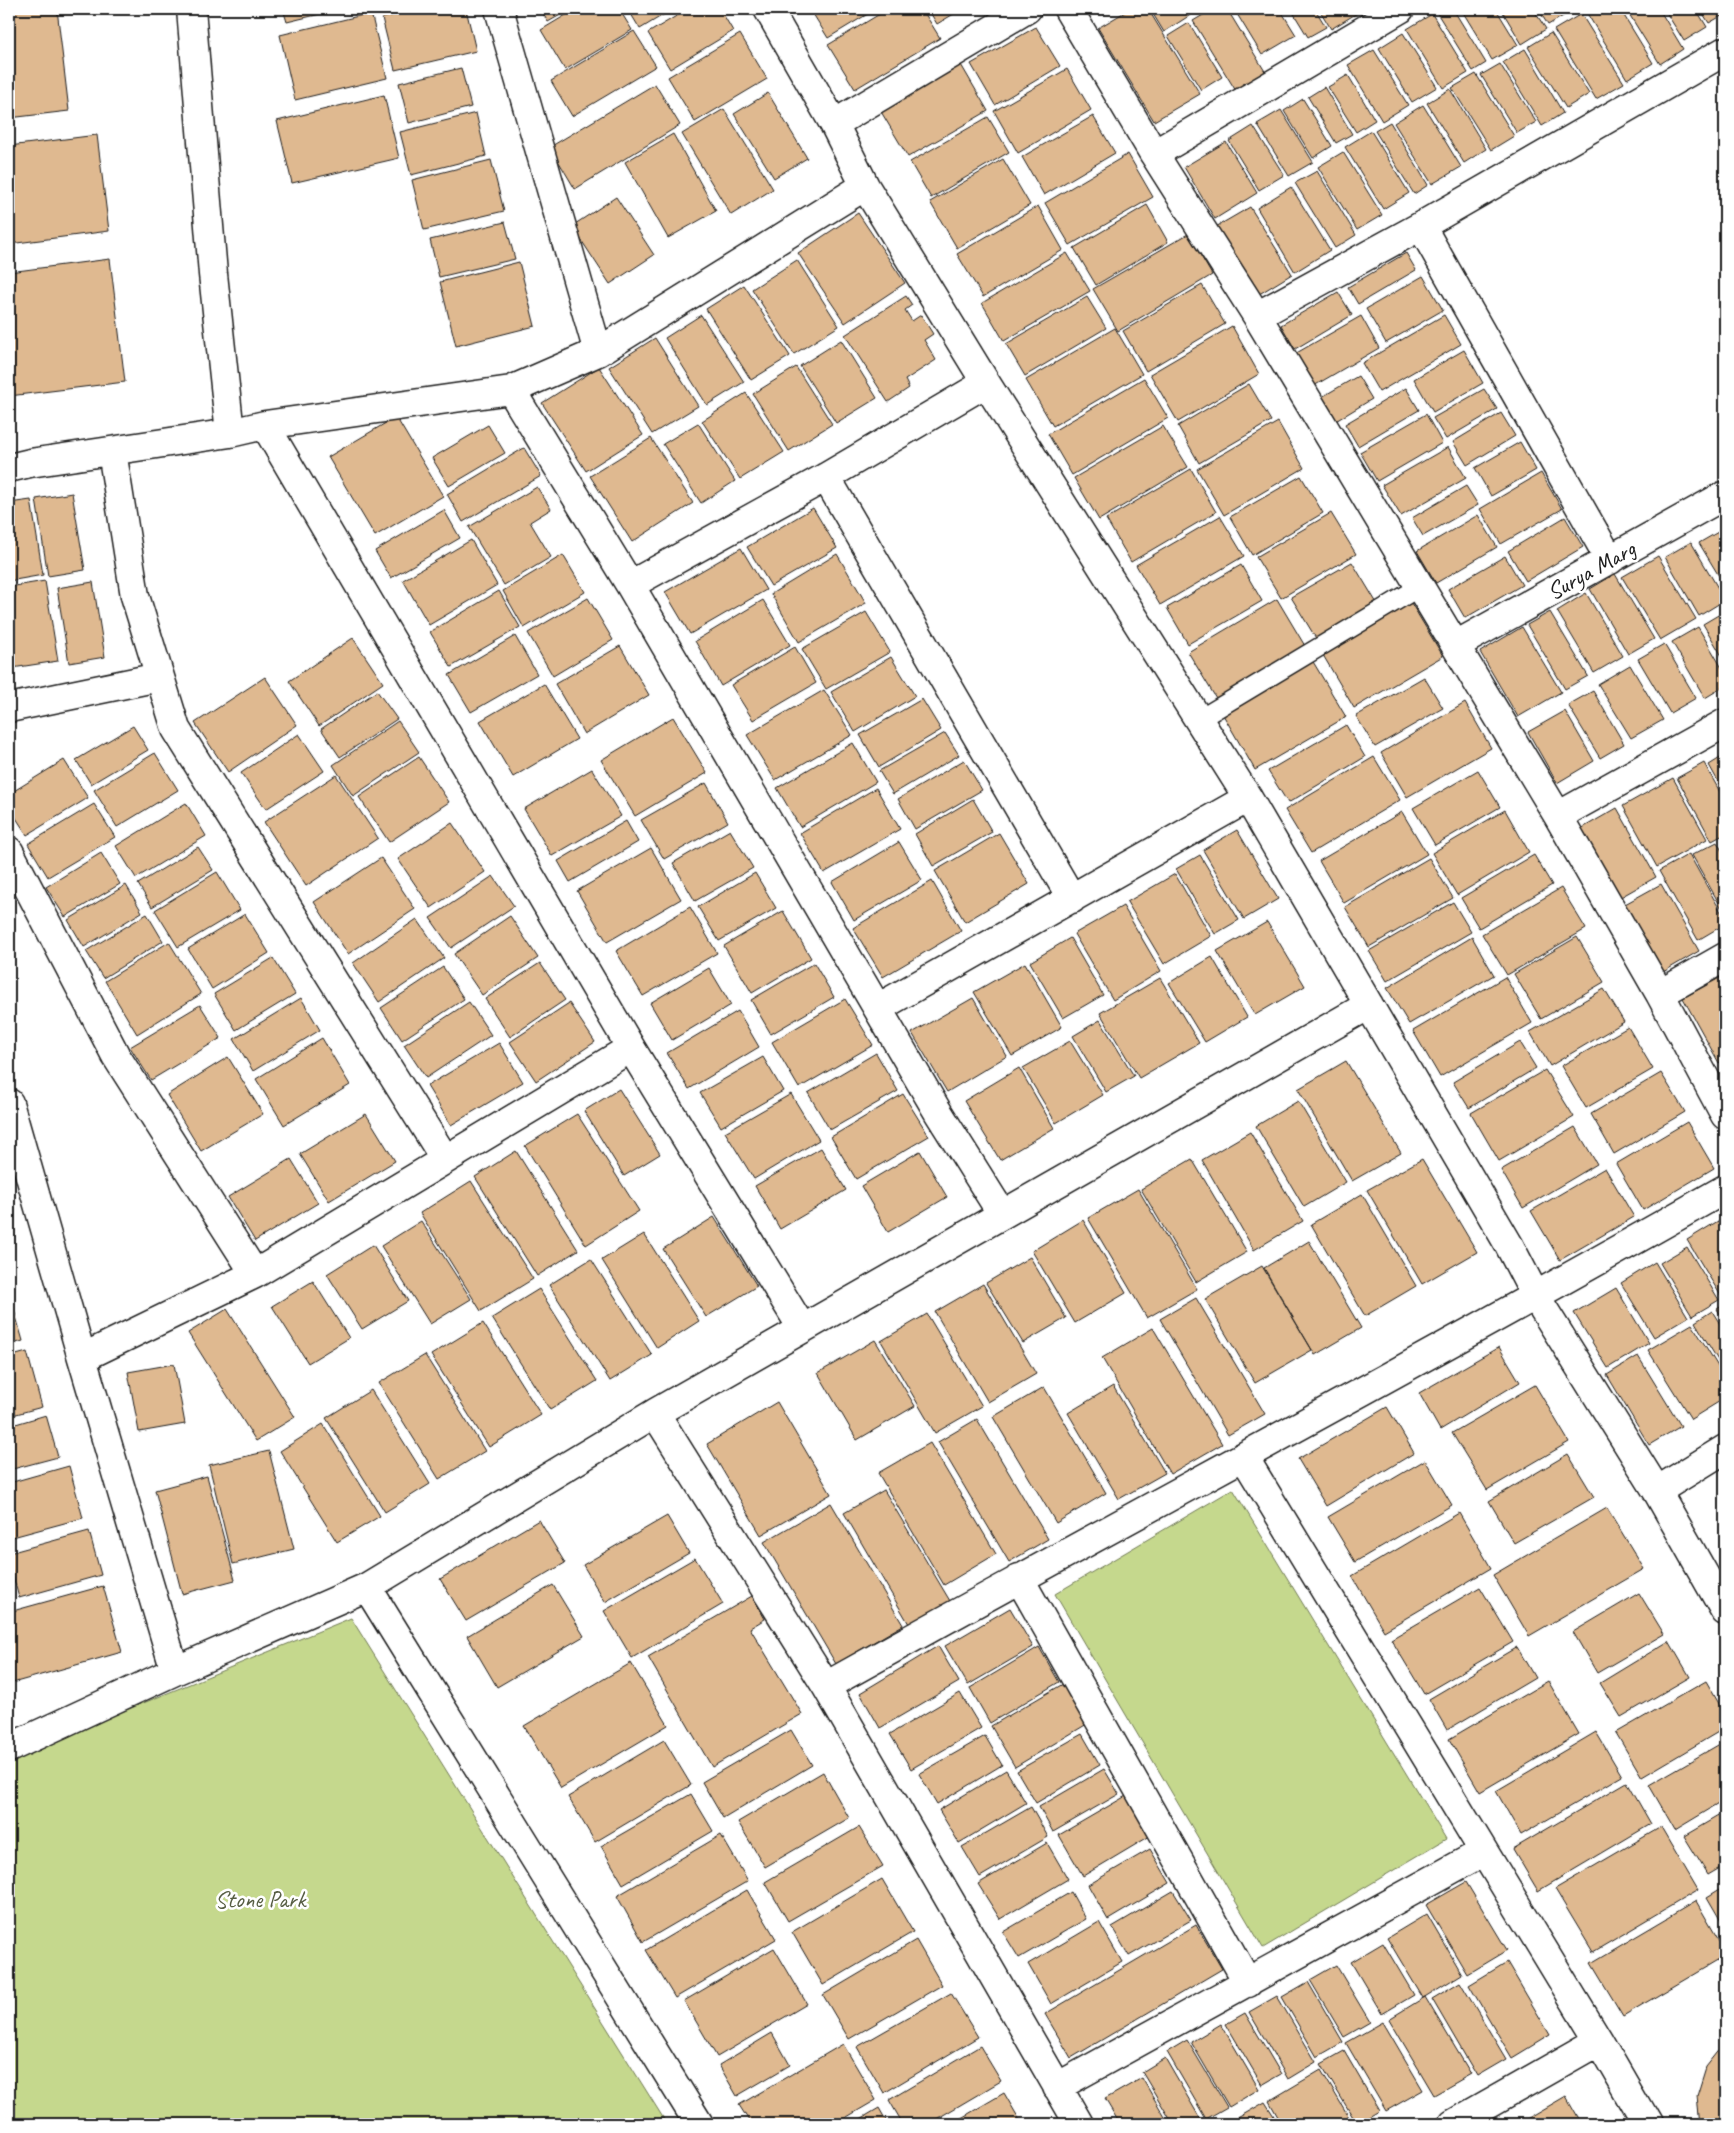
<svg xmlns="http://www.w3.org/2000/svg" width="1734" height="2133" font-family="Caveat,sans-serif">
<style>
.green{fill:#c5d88d;stroke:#707a54}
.building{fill:#dfb990;stroke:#1c1c1c}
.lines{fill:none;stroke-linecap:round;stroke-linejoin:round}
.service-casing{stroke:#1c1c1c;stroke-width:21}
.minor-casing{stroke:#1c1c1c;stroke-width:31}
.service{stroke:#fff;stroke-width:18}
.minor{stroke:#fff;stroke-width:28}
.labels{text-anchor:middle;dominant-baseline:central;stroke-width:5;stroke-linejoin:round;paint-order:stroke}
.street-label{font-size:24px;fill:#1c1c1c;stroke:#fff}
.park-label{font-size:24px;fill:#575e44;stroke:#fff}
</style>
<rect width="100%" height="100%" fill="#fff"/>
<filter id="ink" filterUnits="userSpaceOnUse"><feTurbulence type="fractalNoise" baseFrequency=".02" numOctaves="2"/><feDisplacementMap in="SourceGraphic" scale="10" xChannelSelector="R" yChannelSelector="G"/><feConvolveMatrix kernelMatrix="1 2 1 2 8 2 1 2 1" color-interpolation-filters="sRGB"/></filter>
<g filter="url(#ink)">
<path class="green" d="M1233 1489 1446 1839 1263 1948 1055 1594Z
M351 1618 667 2124H9V1758Z"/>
<path class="building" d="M9 9H57L69 111 9 118Z
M283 9H341L287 22Z
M419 9H466L476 51 395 70 382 18Z
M540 9H571L548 22Z
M576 9H619L632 30 565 70 541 30Z
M628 9H673L640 29Z
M688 9H720L733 31 670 69 648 33Z
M810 9H876L828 38Z
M888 9H922L940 38 855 89 828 45Z
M928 9H962L937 24Z
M1130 9H1148L1200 94 1154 121 1098 28Z
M1150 9H1193L1195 12 1164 32Z
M1213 9H1227L1266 73 1236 91 1193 21Z
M1234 9H1280L1296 35 1262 55Z
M1291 9H1315L1326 27 1308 37Z
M1319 9H1364L1331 29Z
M1444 9H1453L1486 63 1473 71 1437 13Z
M1461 9H1496L1518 45 1492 60Z
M1501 9H1533L1546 29 1522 44Z
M1538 9H1575L1548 25Z
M1586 9H1620L1653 63 1627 79 1585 10Z
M1626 9H1659L1683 49 1660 64Z
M1664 9H1696L1707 27 1684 41Z
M1700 9H1723L1725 14 1709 23Z
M371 13 387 78 295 100 280 35Z
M1432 14 1468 73 1443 88 1407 29Z
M1581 14 1624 83 1596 99 1554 30Z
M1189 23 1222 77 1201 90 1168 36Z
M1036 27 1060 66 995 105 971 64Z
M634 31 656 66 572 116 551 81Z
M1403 33 1437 87 1412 102 1379 48Z
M1551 33 1589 94 1566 108 1528 47Z
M740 34 767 79 695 122 668 77Z
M1525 49 1563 113 1542 126 1503 62Z
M1374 50 1408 105 1382 121 1348 65Z
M960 63 988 111 908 157 880 110Z
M1500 64 1536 122 1517 133 1481 75Z
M461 68 471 107 409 123 399 83Z
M1067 69 1091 110 1018 153 994 111Z
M1476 74 1514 136 1491 150 1452 88Z
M1348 75 1375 120 1356 132 1328 87Z
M655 84 680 125 575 189 550 147Z
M1324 87 1352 134 1336 143 1308 97Z
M1450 89 1486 149 1464 163 1427 103Z
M768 93 807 158 774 178 734 114Z
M384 95 399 158 292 183 277 121Z
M1303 99 1332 146 1313 158 1284 111Z
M1423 105 1461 167 1432 184 1394 123Z
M724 109 773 189 731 215 682 134Z
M1281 110 1313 162 1289 176 1257 124Z
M476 113 486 156 411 175 400 132Z
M1093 116 1115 153 1044 195 1022 157Z
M988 117 1009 152 931 198 910 162Z
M1390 122 1428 185 1414 194 1375 131Z
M1253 126 1284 175 1259 190 1229 141Z
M1371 131 1409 193 1383 209 1345 147Z
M673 134 716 211 668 238 625 162Z
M97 135 109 231 9 244V146Z
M1226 142 1257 193 1215 219 1184 167Z
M1343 152 1382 215 1357 230 1318 167Z
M1128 154 1153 197 1070 245 1045 203Z
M1003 159 1030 205 957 248 930 202Z
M491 160 504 211 424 230 412 180Z
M1317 171 1356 235 1335 248 1295 183Z
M1291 187 1330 250 1295 272 1257 208Z
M616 197 654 255 610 284 572 226Z
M1147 205 1168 242 1096 285 1074 248Z
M1038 206 1063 250 983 297 957 254Z
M1250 207 1292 274 1256 296 1214 228Z
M858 213 905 283 845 323 798 253Z
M505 222 515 259 439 277 430 240Z
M1188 234 1212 275 1118 331 1093 289Z
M1067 253 1090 291 1004 341 982 303Z
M1406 253 1416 270 1358 304 1348 287Z
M110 259 125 382 9 396V272Z
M797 260 839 326 794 354 752 289Z
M519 262 535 326 456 346 440 282Z
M1423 276 1443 310 1386 343 1366 309Z
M744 285 790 356 751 380 706 309Z
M1202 285 1225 324 1146 371 1123 331Z
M1338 292 1352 315 1295 349 1281 325Z
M906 296 912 305 905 310 912 321 921 315 933 334 924 340 936 360 905 380 909 388 888 402 845 335Z
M1087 297 1106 328 1025 376 1006 344Z
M701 315 744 382 707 405 665 338Z
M1444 315 1461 344 1379 392 1362 363Z
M1361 316 1379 348 1312 387 1293 355Z
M1232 326 1259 374 1178 422 1150 374Z
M1115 328 1142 374 1053 426 1026 380Z
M655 338 698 406 652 434 609 367Z
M841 340 877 398 836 423 800 366Z
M1464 350 1483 383 1433 412 1414 379Z
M599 367 643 435 586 471 542 403Z
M796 367 832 424 789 451 753 394Z
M1358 376 1372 399 1334 422 1320 398Z
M1144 378 1168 418 1072 475 1048 434Z
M1249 384 1271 421 1199 463 1178 426Z
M1406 388 1419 410 1358 446 1345 424Z
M1484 389 1497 409 1446 439 1433 418Z
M746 393 784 452 740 479 702 421Z
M1501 413 1515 436 1467 465 1453 442Z
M1426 414 1442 443 1377 481 1360 452Z
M396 417 443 496 375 536 328 457Z
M1278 422 1304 468 1224 515 1197 469Z
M698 423 735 481 701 503 663 444Z
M488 425 505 453 449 486 432 458Z
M1163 426 1188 467 1099 520 1074 478Z
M651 438 693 503 632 542 590 476Z
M1520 442 1536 470 1491 496 1475 468Z
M1448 447 1466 478 1401 516 1382 485Z
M524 448 541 476 463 522 447 494Z
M1191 469 1216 512 1131 562 1106 519Z
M1541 473 1562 509 1501 544 1480 509Z
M1301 476 1323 513 1252 555 1230 517Z
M1466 486 1478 505 1423 536 1412 518Z
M537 487 551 509 530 522 551 557 504 585 469 527Z
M72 493 85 570 48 576 36 499Z
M31 500 43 575 9 581V503Z
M813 508 837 548 771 586 747 547Z
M444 510 460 538 391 578 375 551Z
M1331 513 1356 554 1281 598 1256 557Z
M1478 515 1497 547 1436 583 1417 551Z
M1220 516 1244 556 1160 605 1136 565Z
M1565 517 1583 547 1526 581 1508 551Z
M1725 528V586L1699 543Z
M471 540 497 585 429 625 403 580Z
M1691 542 1725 600 1699 616 1665 557Z
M741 548 766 590 690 634 665 592Z
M837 554 866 603 799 642 771 594Z
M563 555 585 592 524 628 503 591Z
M1505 556 1522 585 1465 618 1448 589Z
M1658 556 1696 619 1660 640 1622 577Z
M1352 562 1378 605 1317 640 1291 597Z
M1241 565 1262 601 1188 644 1167 608Z
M1615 574 1654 639 1628 654 1590 589Z
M45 581 58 661 12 668 9 645V587Z
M93 582 105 657 69 663 57 588Z
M499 591 520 627 451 667 430 632Z
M1586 593 1623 656 1594 673 1557 611Z
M588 598 613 640 553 676 528 633Z
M1408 598 1443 656 1354 708 1320 650Z
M1277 599 1308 651 1219 703 1188 652Z
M763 600 790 645 721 686 695 641Z
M1725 611V661L1703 624Z
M866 612 890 652 826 689 802 649Z
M1550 612 1588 676 1565 689 1527 625Z
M1522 627 1561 692 1518 717 1480 652Z
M1698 627 1725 673V686L1705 698 1672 642Z
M515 636 537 674 471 712 449 675Z
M353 638 383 683 319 726 289 681Z
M1664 644 1696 698 1670 713 1638 659Z
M620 646 649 695 584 734 555 684Z
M795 647 816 683 753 720 731 685Z
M891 657 915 696 855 732 831 692Z
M1312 660 1346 717 1255 770 1222 713Z
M1630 665 1663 720 1631 738 1598 684Z
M265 677 297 725 228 772 195 723Z
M1424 677 1443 708 1375 747 1356 716Z
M544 684 577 739 513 777 480 721Z
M824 690 852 735 775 780 747 735Z
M377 691 397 719 340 757 321 729Z
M1593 691 1624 744 1600 758 1568 705Z
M922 699 941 730 879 767 860 735Z
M1465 703 1491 748 1407 797 1381 753Z
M1565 711 1594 761 1557 783 1528 732Z
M673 717 707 773 635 816 601 760Z
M398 721 419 752 353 796 333 765Z
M1346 725 1365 757 1288 803 1268 771Z
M133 726 148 750 91 784 76 760Z
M945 733 959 755 893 794 879 771Z
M299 734 324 771 266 809 241 773Z
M853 743 876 782 800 827 777 788Z
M155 753 178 790 117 827 94 790Z
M1725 755V794L1709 765Z
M419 757 449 802 389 842 359 797Z
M1374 757 1400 800 1311 853 1285 810Z
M64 760 88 798 27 835 9 807V794Z
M964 760 982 790 915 829 898 799Z
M1704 763 1725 801V834L1712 841 1677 778Z
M592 769 621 816 552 856 524 809Z
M1478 770 1500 807 1435 845 1413 808Z
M336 775 378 838 306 886 264 822Z
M1673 778 1707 839 1657 867 1623 806Z
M706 783 728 822 664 859 641 820Z
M876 788 900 829 824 873 800 833Z
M973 799 992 832 933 866 915 834Z
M186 803 206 836 136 878 116 846Z
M94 804 115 837 48 877 28 844Z
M1617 808 1656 877 1619 898 1579 830Z
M1505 810 1529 852 1457 895 1432 853Z
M1402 812 1427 854 1344 903 1319 861Z
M626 821 638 842 570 882 558 861Z
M452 823 485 872 431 908 398 859Z
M730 830 753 868 695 901 673 863Z
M1237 830 1278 899 1244 919 1203 850Z
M999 833 1029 884 965 922 935 871Z
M899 842 922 880 854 920 832 882Z
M1717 842 1725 856V914L1692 855Z
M198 847 213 870 152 907 138 884Z
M651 848 681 899 607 942 577 891Z
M101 853 120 884 65 917 46 887Z
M1689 854 1725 919V924L1698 940 1659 871Z
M1200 855 1239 920 1215 934 1176 869Z
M1534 855 1552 885 1479 928 1461 898Z
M381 858 415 909 348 954 314 902Z
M1429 858 1453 898 1369 947 1345 907Z
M217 872 240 910 178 947 155 910Z
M755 873 776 908 719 941 698 907Z
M1175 874 1211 936 1164 964 1127 902Z
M493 876 514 906 451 948 430 918Z
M932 881 961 931 883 977 853 928Z
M1661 884 1699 951 1663 972 1625 904Z
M126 885 142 912 84 947 68 920Z
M1561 888 1586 929 1507 975 1482 934Z
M1453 902 1471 932 1387 981 1369 951Z
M1123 906 1161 971 1113 1000 1074 934Z
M690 907 717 953 643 996 616 951Z
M783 911 811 958 752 993 724 946Z
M147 914 163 941 103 978 86 951Z
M245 914 269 953 212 989 188 949Z
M510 916 538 958 482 995 454 954Z
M417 919 444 958 379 1002 353 963Z
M1267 922 1305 986 1255 1015 1217 951Z
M1472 937 1494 975 1409 1024 1387 988Z
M1577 937 1604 982 1541 1019 1514 974Z
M1070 938 1103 995 1063 1018 1030 962Z
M169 942 201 994 137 1034 105 981Z
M1212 957 1247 1017 1205 1042 1169 983Z
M273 958 295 994 236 1030 214 994Z
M540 963 565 1000 510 1037 485 999Z
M814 963 834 997 771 1034 751 1000Z
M1025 963 1062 1027 1012 1056 974 992Z
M443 967 464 999 402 1040 381 1008Z
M709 968 731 1005 672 1040 650 1003Z
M1725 975V1059L1719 1063 1683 998Z
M1505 977 1532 1023 1440 1077 1413 1031Z
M1160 978 1199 1043 1139 1078 1100 1013Z
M1604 989 1624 1022 1550 1066 1530 1032Z
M301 998 320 1030 253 1071 234 1039Z
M973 998 1007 1056 947 1092 912 1033Z
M845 999 873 1045 799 1088 772 1042Z
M469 1002 491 1035 426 1078 404 1045Z
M569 1003 595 1042 536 1081 510 1042Z
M200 1005 221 1038 151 1080 130 1047Z
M738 1011 759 1047 689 1089 667 1053Z
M1100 1020 1134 1076 1106 1092 1073 1036Z
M1628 1027 1653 1069 1586 1108 1561 1066Z
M322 1038 350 1085 284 1125 256 1079Z
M1070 1041 1103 1095 1056 1123 1023 1068Z
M1520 1042 1536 1068 1469 1108 1453 1082Z
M499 1043 523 1082 451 1125 427 1086Z
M876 1053 898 1091 830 1130 808 1093Z
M228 1057 263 1114 201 1151 167 1095Z
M763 1057 783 1091 721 1127 700 1093Z
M1346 1061 1401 1153 1352 1181 1298 1089Z
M1019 1068 1054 1128 1000 1160 964 1101Z
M1545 1070 1574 1117 1499 1161 1471 1113Z
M1661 1073 1685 1112 1614 1154 1591 1114Z
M619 1089 660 1154 624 1176 584 1111Z
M791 1094 819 1140 754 1179 725 1132Z
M903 1094 929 1136 856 1179 831 1137Z
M1298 1101 1346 1182 1304 1207 1256 1126Z
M366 1114 395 1161 329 1201 300 1154Z
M577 1114 639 1211 586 1245 525 1146Z
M1687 1122 1714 1168 1643 1210 1616 1164Z
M1575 1127 1597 1164 1523 1208 1501 1170Z
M1250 1132 1303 1221 1254 1250 1202 1160Z
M821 1148 846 1190 780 1229 755 1186Z
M516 1151 578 1250 537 1276 475 1177Z
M920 1151 947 1197 888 1232 861 1186Z
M291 1159 318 1203 255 1241 228 1197Z
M1192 1159 1247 1252 1196 1282 1141 1189Z
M1422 1159 1477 1252 1422 1284 1367 1190Z
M1605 1168 1634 1217 1560 1260 1531 1211Z
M471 1181 533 1279 481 1311 420 1213Z
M1138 1189 1197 1289 1147 1318 1088 1218Z
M1362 1194 1416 1286 1365 1316 1311 1224Z
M714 1217 757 1286 706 1317 663 1249Z
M1083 1220 1126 1293 1075 1323 1032 1251Z
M421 1221 471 1299 430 1324 381 1246Z
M1718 1221 1725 1233V1293L1721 1296 1687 1240Z
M644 1234 699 1321 657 1348 602 1260Z
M1309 1241 1361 1328 1315 1355 1264 1268Z
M373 1245 408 1301 362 1329 327 1274Z
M1687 1247 1719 1300 1692 1316 1660 1263Z
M1030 1257 1066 1318 1023 1343 986 1283Z
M591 1259 652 1355 610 1381 549 1285Z
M1655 1262 1688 1317 1654 1337 1621 1283Z
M1262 1266 1312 1350 1255 1383 1205 1299Z
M9 1273 14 1291 9 1292Z
M313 1281 349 1338 308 1363 272 1306Z
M983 1284 1036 1374 988 1402 935 1312Z
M1616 1288 1649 1343 1608 1368 1574 1313Z
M539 1289 597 1381 550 1410 492 1318Z
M1196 1298 1265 1414 1228 1435 1160 1319Z
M9 1299H11L23 1341 9 1345Z
M1725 1304V1322L1717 1309Z
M227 1309 295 1417 256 1441 188 1333Z
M1712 1311 1725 1332V1372L1695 1322Z
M927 1314 982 1406 935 1433 881 1341Z
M483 1323 541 1415 489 1447 431 1355Z
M1692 1324 1725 1378V1398L1691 1419 1648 1350Z
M1153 1328 1222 1444 1170 1474 1102 1358Z
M875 1340 915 1406 857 1440 818 1373Z
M1499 1347 1520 1382 1440 1430 1419 1393Z
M27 1352 42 1407 9 1416V1357Z
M425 1355 485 1451 439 1479 379 1383Z
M1638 1356 1681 1426 1649 1445 1607 1375Z
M174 1364 185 1424 139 1432 128 1372Z
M1535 1385 1569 1442 1487 1490 1452 1433Z
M1113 1386 1165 1473 1119 1499 1068 1413Z
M1044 1387 1106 1493 1056 1523 993 1417Z
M371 1390 430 1484 385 1512 326 1418Z
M777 1402 831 1494 761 1535 707 1444Z
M1387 1407 1414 1453 1326 1506 1298 1459Z
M46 1415 58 1457 9 1470V1426Z
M977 1419 1048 1539 1009 1562 938 1442Z
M323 1424 380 1516 337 1542 280 1451Z
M930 1443 996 1554 944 1585 878 1473Z
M269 1451 294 1549 233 1564 209 1465Z
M1568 1454 1594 1497 1514 1543 1489 1501Z
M1425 1460 1452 1505 1355 1562 1328 1517Z
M69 1466 83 1518 9 1538V1483Z
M207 1476 235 1580 182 1594 155 1490Z
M884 1490 950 1601 909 1624 844 1513Z
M831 1503 903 1625 836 1664 764 1542Z
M1607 1508 1644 1569 1529 1636 1493 1575Z
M1459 1513 1491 1568 1384 1631 1352 1576Z
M667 1516 689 1553 605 1602 583 1565Z
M539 1520 565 1563 466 1621 440 1579Z
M89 1531 101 1575 19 1598 9 1561V1553Z
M695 1558 723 1604 632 1658 604 1611Z
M553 1585 584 1636 497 1687 467 1636Z
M103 1586 122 1652 9 1684V1612Z
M1480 1587 1513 1642 1424 1694 1391 1639Z
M1639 1593 1664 1634 1597 1673 1573 1632Z
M752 1596 765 1619 750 1628 802 1714 712 1767 648 1657Z
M1010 1608 1033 1647 968 1685 945 1646Z
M1669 1641 1690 1677 1621 1717 1600 1683Z
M938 1646 959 1682 880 1728 860 1693Z
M1039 1647 1059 1682 990 1723 970 1688Z
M1517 1647 1535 1678 1447 1730 1429 1699Z
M631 1663 668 1725 561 1788 524 1726Z
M1548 1681 1579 1734 1480 1792 1449 1739Z
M1706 1681 1725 1714V1728L1642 1777 1616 1733Z
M1063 1684 1087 1724 1015 1767 991 1726Z
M960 1693 981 1728 911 1769 890 1734Z
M791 1730 812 1765 723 1818 702 1782Z
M1596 1732 1622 1776 1521 1835 1496 1791Z
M1082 1734 1100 1765 1036 1803 1017 1771Z
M985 1736 1002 1765 937 1804 919 1774Z
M664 1740 691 1785 595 1842 568 1797Z
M1725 1741V1800L1675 1830 1649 1785Z
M1104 1769 1119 1794 1053 1832 1039 1807Z
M1006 1770 1026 1803 959 1843 939 1810Z
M823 1772 849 1818 765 1867 738 1822Z
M1627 1782 1651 1824 1538 1891 1513 1849Z
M691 1794 713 1831 623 1884 601 1846Z
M1126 1796 1150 1836 1083 1876 1059 1835Z
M1031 1807 1048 1837 980 1877 962 1847Z
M1725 1812V1865L1708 1875 1684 1836Z
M859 1827 883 1866 788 1921 765 1882Z
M1661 1827 1698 1890 1593 1952 1555 1889Z
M721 1835 748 1881 643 1942 617 1896Z
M1047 1843 1068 1879 1000 1919 978 1884Z
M1150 1849 1170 1883 1108 1920 1088 1885Z
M882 1879 913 1932 823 1985 792 1932Z
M1466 1882 1507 1950 1467 1974 1426 1905Z
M1725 1886V1928L1707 1897Z
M747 1890 776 1939 675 1998 646 1950Z
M1173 1891 1191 1920 1129 1956 1112 1927Z
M1071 1892 1086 1919 1019 1958 1003 1932Z
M1696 1901 1725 1951V1956L1623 2016 1591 1963Z
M1427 1914 1462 1974 1423 1998 1387 1938Z
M1099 1922 1122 1962 1051 2004 1028 1964Z
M1196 1925 1222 1969 1071 2058 1045 2014Z
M916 1940 942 1985 849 2039 823 1995Z
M1383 1943 1414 1995 1382 2014 1351 1962Z
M774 1948 807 2004 717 2057 684 2001Z
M1507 1962 1550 2035 1512 2058 1469 1985Z
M1336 1965 1370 2022 1344 2037 1310 1980Z
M1308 1982 1343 2042 1317 2057 1282 1997Z
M1460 1982 1506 2059 1477 2076 1432 1999Z
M951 1993 978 2037 884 2093 857 2047Z
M1277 1996 1316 2062 1288 2079 1249 2012Z
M1425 1997 1471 2074 1434 2095 1389 2019Z
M1245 2013 1281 2074 1262 2085 1226 2024Z
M1383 2022 1423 2090 1386 2111 1346 2043Z
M1221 2024 1259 2089 1229 2107 1191 2042Z
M772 2033 790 2065 737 2096 719 2065Z
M1187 2040 1227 2107 1206 2119 1167 2052Z
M1725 2043V2124H1700L1697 2096 1706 2067Z
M843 2044 876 2100 835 2124H751L739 2105Z
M980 2046 1001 2081 928 2124H903L889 2100Z
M1344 2051 1379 2111 1357 2124 1321 2064Z
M1165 2058 1201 2120 1193 2124H1173L1142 2072Z
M1321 2070 1353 2124H1282L1269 2101Z
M1142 2078 1169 2124H1120L1105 2099Z
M1004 2093 1022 2124H951Z
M1566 2096 1582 2124H1518Z
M1265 2102 1279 2124H1229V2123Z
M879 2108 888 2124H852Z"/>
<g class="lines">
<defs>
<path id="service" d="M1198 720 1421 586"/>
<path id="minor" d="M191 9 213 274 230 433
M499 9 598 352
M768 9 834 124 865 186 986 383 1248 798 1509 1245 1536 1297 1657 1491 1725 1611
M1068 9 1154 154 1257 316 1558 816 1660 994 1725 1115
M834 124 1027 9
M1154 154 1400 9
M1257 316 1421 226
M511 390 630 585 938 1112 1002 1214
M265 425 631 1048 802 1328
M112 451 135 596 176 729 445 1159
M9 468 30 463 230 433 265 425 511 390 598 352 865 186
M826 477 1072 899
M1610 560 1421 226 1725 51
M630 585 826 477 986 383
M1456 645 1725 495
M9 708 159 677
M1558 816 1725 723
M9 851 116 1056 255 1274
M1660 994 1725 957
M878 1008 1248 798
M9 1103 82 1358 175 1671
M82 1358 255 1274 631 1048
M655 1413 826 1686 1079 2124
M1244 1457 1599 2041 1647 2124
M1657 1491 1725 1449
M1019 1578 1248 1983
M367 1587 699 2124
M826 1686C1125 1519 1428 1359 1725 1189
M9 1748 175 1671 367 1587 655 1413 1369 1005
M1057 2087 1483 1852
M1453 2124 1599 2041"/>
</defs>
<use href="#service" class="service-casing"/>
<use href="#minor" class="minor-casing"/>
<use href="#service" class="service"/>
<use href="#minor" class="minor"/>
</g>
</g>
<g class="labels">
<g class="street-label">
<text transform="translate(1591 570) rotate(-29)">Surya Marg</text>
</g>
<g class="park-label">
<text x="260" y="1899">Stone Park</text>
</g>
</g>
<rect width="1734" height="2133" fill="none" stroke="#fff" stroke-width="30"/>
<rect x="15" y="15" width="1704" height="2103" fill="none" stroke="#1c1c1c" stroke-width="2" filter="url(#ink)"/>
</svg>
